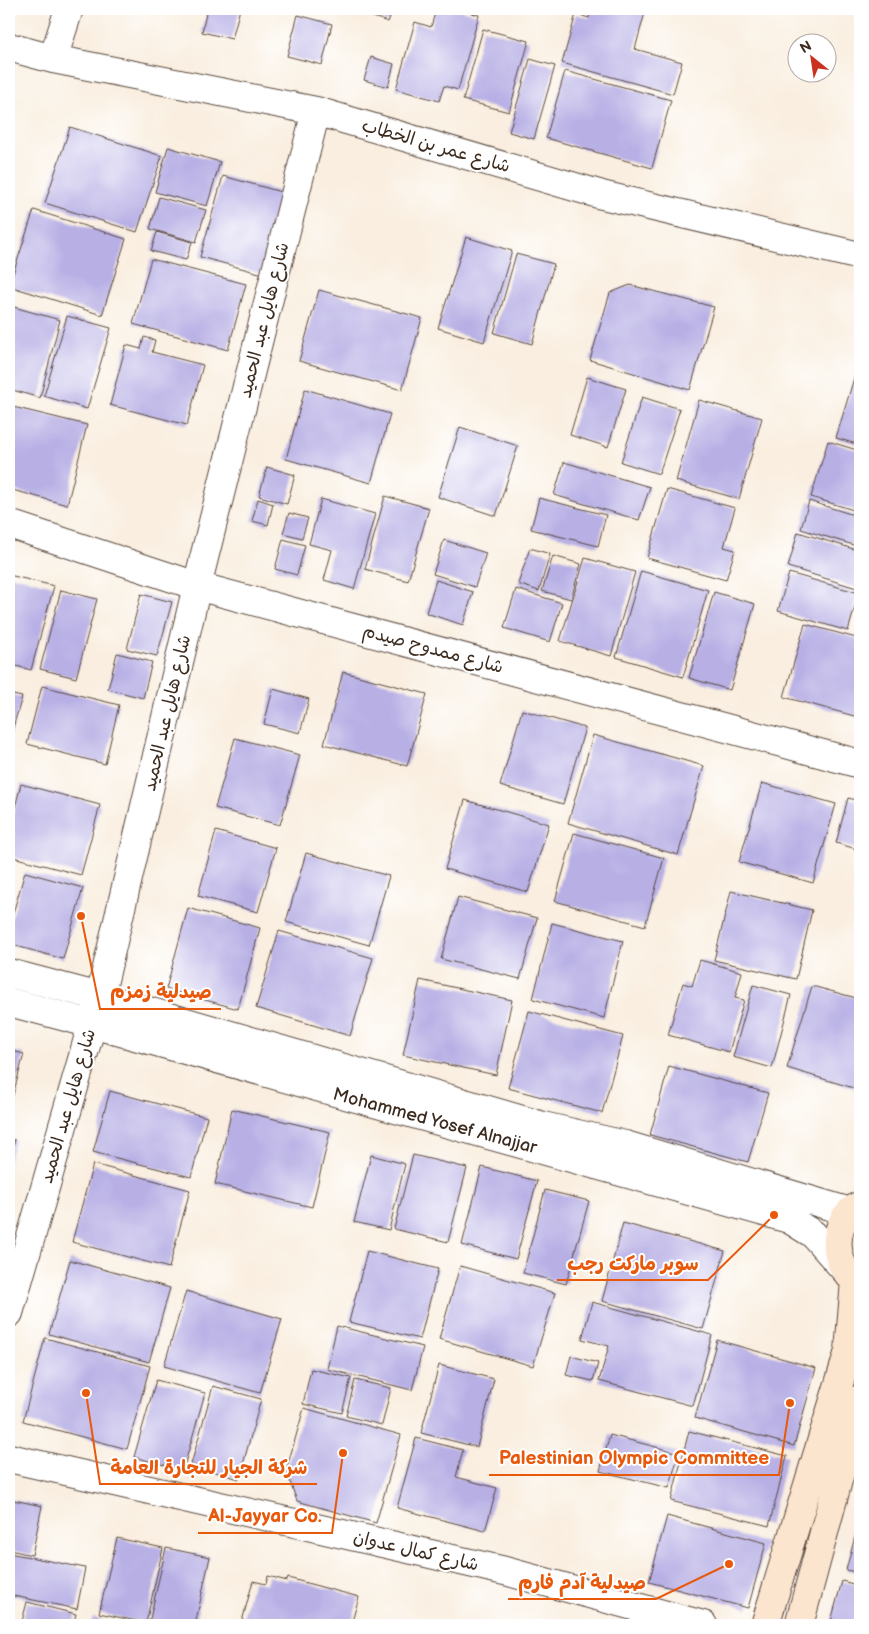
<svg xmlns="http://www.w3.org/2000/svg" width="869" height="1634" font-family="'Balsamiq Sans','Playpen Sans Arabic',sans-serif">
<style>
.building{fill:#b8b0e5}
.lines{fill:none;stroke-linecap:round;stroke-linejoin:round}
.street-casing{stroke:#58473b;stroke-width:30}
.secondary-casing{stroke:#58473b;stroke-width:30}
.street{stroke:#fff;stroke-width:28}
.secondary{stroke:#fce5cf;stroke-width:28}
.labels{text-anchor:middle;dominant-baseline:central;stroke-width:4;stroke-linejoin:round;paint-order:stroke}
.street-label{font-size:18px;fill:#3b2a1e;stroke:#fff}
.leader{fill:none;stroke:#e8590c;stroke-width:2}
.callout-dot{fill:#e8590c;stroke:#fff;stroke-width:2}
.callout-label{font-size:19px;text-anchor:middle;font-weight:bold;fill:#e8590c;stroke:#fff;stroke-width:4;stroke-linejoin:round;paint-order:stroke}
</style>
<rect width="100%" height="100%" fill="#fff"/>
<filter id="ink" filterUnits="userSpaceOnUse"><feTurbulence type="fractalNoise" baseFrequency=".02" numOctaves="2"/><feDisplacementMap in="SourceGraphic" scale="10" xChannelSelector="R" yChannelSelector="G"/><feConvolveMatrix kernelMatrix="1 2 1 2 8 2 1 2 1" color-interpolation-filters="sRGB"/></filter>
<filter id="wash" filterUnits="userSpaceOnUse"><feTurbulence type="fractalNoise" baseFrequency=".0096" numOctaves="4" result="noise"/><feDisplacementMap in="SourceGraphic" scale="20" xChannelSelector="R" yChannelSelector="G"/><feGaussianBlur stdDeviation="1.12" result="paint"/><feColorMatrix in="noise" values="0 0 0 0 0 0 0 0 0 0 0 0 0 0 0 0 0 1.4 0 .05"/><feComposite in="paint" operator="in"/></filter>
<g filter="url(#wash)">
<rect width="100%" height="100%" fill="#f9eedf"/>
<g id="blocks">
<path class="building" d="M207 9H240L232 39 202 32Z
M350 9H393L388 22Z
M436 9H457L479 15 458 90 444 86 439 101 396 89 415 22 431 27Z
M591 9H646L635 49 682 62 673 94 562 63 576 14 589 18Z
M298 15 332 24 322 65 287 56Z
M483 29 529 41 509 112 463 100Z
M371 57 394 64 388 87 364 80Z
M530 59 555 66 534 139 509 132Z
M565 71 671 100 652 168 546 138Z
M70 127 162 156 137 232 45 203Z
M168 147 220 162 207 206 155 192Z
M223 176 285 193 263 274 200 257Z
M159 197 206 210 196 242 150 229Z
M34 210 126 239 102 315 9 286Z
M157 232 192 242 186 260 151 251Z
M466 237 512 251 484 342 438 328Z
M516 254 554 264 532 344 494 333Z
M151 259 246 284 228 350 133 324Z
M630 285 714 307 690 390 590 360 610 293Z
M319 290 422 318 402 390 299 361Z
M10 306 60 320 40 398 9 389Z
M67 316 111 328 87 409 44 396Z
M144 337 155 340 152 352 203 365 187 425 110 405 126 345 141 349Z
M860 358V445L836 438Z
M587 377 626 389 608 447 570 435Z
M305 389 390 414 371 483 286 459Z
M642 397 680 409 659 474 621 462Z
M699 400 762 418 739 499 676 481Z
M9 406 87 425 67 505 9 489Z
M460 427 518 446 496 516 438 497Z
M828 441 860 451V512L811 497Z
M564 462 650 487 639 520 554 495Z
M267 467 295 475 287 504 259 496Z
M667 489 735 508 724 547 735 550 726 580 647 558Z
M385 496 429 508 408 581 365 569Z
M539 498 606 515 598 546 531 529Z
M258 499 273 504 268 525 252 521Z
M321 499 375 514 354 589 324 580 332 550 309 544Z
M809 501 860 517V547L801 529Z
M289 513 308 518 302 538 283 533Z
M798 532 860 551V589L788 567Z
M283 539 305 545 297 575 275 569Z
M444 540 486 553 475 587 433 574Z
M530 548 550 554 539 591 518 584Z
M553 556 581 564 571 599 542 591Z
M585 558 635 572 611 656 560 641Z
M641 571 708 590 683 677 616 657Z
M789 573 859 593 848 631 778 611Z
M9 575 54 586 31 670 9 664Z
M436 580 473 592 463 625 426 613Z
M516 589 562 603 550 642 504 628Z
M61 590 97 599 76 678 40 669Z
M714 592 755 604 730 690 689 678Z
M141 594 172 602 157 656 127 649Z
M805 624 860 639V708L858 717 784 697Z
M117 653 152 662 143 698 108 689Z
M343 672 427 694 407 766 324 744Z
M42 686 119 705 105 764 27 744Z
M273 689 309 699 300 733 264 724Z
M9 694 22 697 9 741Z
M522 710 585 728 563 804 500 786Z
M593 735 704 766 678 855 568 823Z
M235 738 300 755 280 825 215 808Z
M762 783 836 804 813 883 739 862Z
M21 784 100 805 81 875 9 856V831Z
M848 798 860 801V850L836 843Z
M465 800 549 824 528 892 445 869Z
M216 831 276 848 258 912 198 896Z
M574 833 664 858 645 926 555 901Z
M306 853 389 876 369 945 286 922Z
M25 872 83 888 63 959 9 944V927Z
M731 891 812 910 796 979 714 960Z
M458 897 537 918 520 979 441 959Z
M188 908 260 928 238 1009 166 989Z
M552 923 623 941 604 1018 533 999Z
M279 931 373 958 350 1036 256 1008Z
M700 960 742 972 735 998 744 1000 729 1052 668 1035 683 983 692 986Z
M420 980 512 1000 496 1075 403 1055Z
M753 985 791 995 772 1068 733 1057Z
M812 986 860 999V1090L787 1068Z
M529 1011 623 1036 602 1113 508 1088Z
M9 1050 24 1054 9 1110Z
M669 1066 768 1093 748 1162 650 1135Z
M110 1091 207 1117 191 1177 93 1152Z
M232 1109 330 1132 312 1207 215 1184Z
M9 1139 15 1140 9 1161Z
M371 1155 405 1164 389 1230 354 1222Z
M413 1155 467 1168 448 1242 394 1229Z
M93 1164 190 1190 169 1268 72 1242Z
M482 1167 537 1181 516 1259 462 1245Z
M545 1190 589 1201 566 1284 523 1273Z
M623 1223 725 1251 703 1329 602 1301Z
M367 1251 438 1269 420 1339 349 1322Z
M70 1260 170 1288 149 1362 49 1334Z
M460 1266 555 1293 533 1366 439 1339Z
M186 1291 282 1319 260 1393 164 1366Z
M592 1302 712 1335 693 1406 599 1381 609 1346 582 1339Z
M337 1326 423 1347 412 1390 327 1369Z
M45 1338 150 1366 127 1449 23 1421Z
M717 1340 816 1368 794 1446 695 1418Z
M571 1356 598 1363 593 1381 566 1375Z
M439 1365 494 1379 477 1447 421 1433Z
M311 1369 351 1378 342 1413 303 1404Z
M156 1380 205 1393 183 1470 134 1457Z
M355 1380 391 1388 382 1425 346 1416Z
M213 1386 261 1399 239 1479 191 1465Z
M304 1408 401 1435 376 1523 297 1501 286 1471Z
M689 1431 787 1456 769 1526 671 1501Z
M610 1435 679 1453 669 1488 600 1471Z
M416 1438 463 1450 456 1477 497 1488 485 1531 397 1508Z
M9 1499 42 1506 32 1555 9 1550Z
M667 1516 766 1543 748 1608 649 1582Z
M860 1518V1573L846 1570Z
M117 1538 163 1548 146 1623 99 1613Z
M166 1548 210 1557 195 1625H162L149 1623Z
M9 1553 85 1568 77 1609 9 1595Z
M268 1576 287 1581 288 1578 359 1597 351 1625H241L253 1581 266 1584Z
M842 1581 860 1586V1625H830Z
M27 1602 76 1614 73 1625H21Z
M93 1618 118 1625H91Z"/>
</g>
</g>
<g filter="url(#ink)">
<use href="#blocks" fill-opacity="0" stroke="#58473b" stroke-width="1"/>
<g class="lines">
<defs>
<path id="street" d="M9 47 53 59 316 111 602 195 860 256
M53 59 69 9
M9 524 197 586 860 764
M9 973 100 997 543 1126 625 1145 850 1212
M9 1002 92 1024 789 1219 813 1234 845 1270
M9 1313 100 997 197 586 316 111
M9 1458 505 1571 703 1625"/>
<path id="secondary" d="M860 1205C857 1207 853 1209 850 1212 830 1232 835 1270 860 1284
M765 1625 849 1351 855 1281
M799 1625 860 1399"/>
</defs>
<use href="#street" class="street-casing"/>
<use href="#secondary" class="secondary-casing"/>
<use href="#street" class="street"/>
<use href="#secondary" class="secondary"/>
</g>
</g>
<g class="labels">
<g class="street-label">
<text transform="translate(436 146) rotate(16)">شارع عمر بن الخطاب</text>
<text transform="translate(264 320) rotate(-76)">شارع هايل عبد الحميد</text>
<text transform="translate(433 649) rotate(15)">شارع ممدوح صيدم</text>
<text transform="translate(167 713) rotate(-77)">شارع هايل عبد الحميد</text>
<text transform="translate(68 1106) rotate(-74)">شارع هايل عبد الحميد</text>
<text transform="translate(435 1121) rotate(15)">Mohammed Yosef Alnajjar</text>
<text transform="translate(416 1551) rotate(13)">شارع كمال عدوان</text>
</g>
</g>
<path class="leader" d="M81 916L100 1009H221M774 1215L708 1280H557M790 1403L779 1475H489M86 1393L100 1484H317M343 1453L332 1533H198M729 1564L656 1599H508"/>
<g class="callout-dot">
<circle cx="81" cy="916" r="5"/>
<circle cx="774" cy="1215" r="5"/>
<circle cx="790" cy="1403" r="5"/>
<circle cx="86" cy="1393" r="5"/>
<circle cx="343" cy="1453" r="5"/>
<circle cx="729" cy="1564" r="5"/>
</g>
<g class="callout-label">
<text x="161" y="998">صيدلية زمزم</text>
<text x="633" y="1270">سوبر ماركت رجب</text>
<text x="634" y="1464">Palestinian Olympic Committee</text>
<text x="209" y="1474">شركة الجيار للتجارة العامة</text>
<text x="265" y="1522">Al-Jayyar Co.</text>
<text x="582" y="1589">صيدلية آدم فارم</text>
</g>
<rect width="869" height="1634" fill="none" stroke="#fff" stroke-width="30"/>
<g transform="translate(812 58) rotate(330)"><circle r="24" fill="#ffffff" stroke="#b1aaa5"/>
<path d="M0-4L9 19L0 12L-9 19Z" fill="#c8321e"/>
<text y="-8" font-size="14" font-weight="bold" text-anchor="middle" fill="#3b2a1e">N</text>
</g>
</svg>
